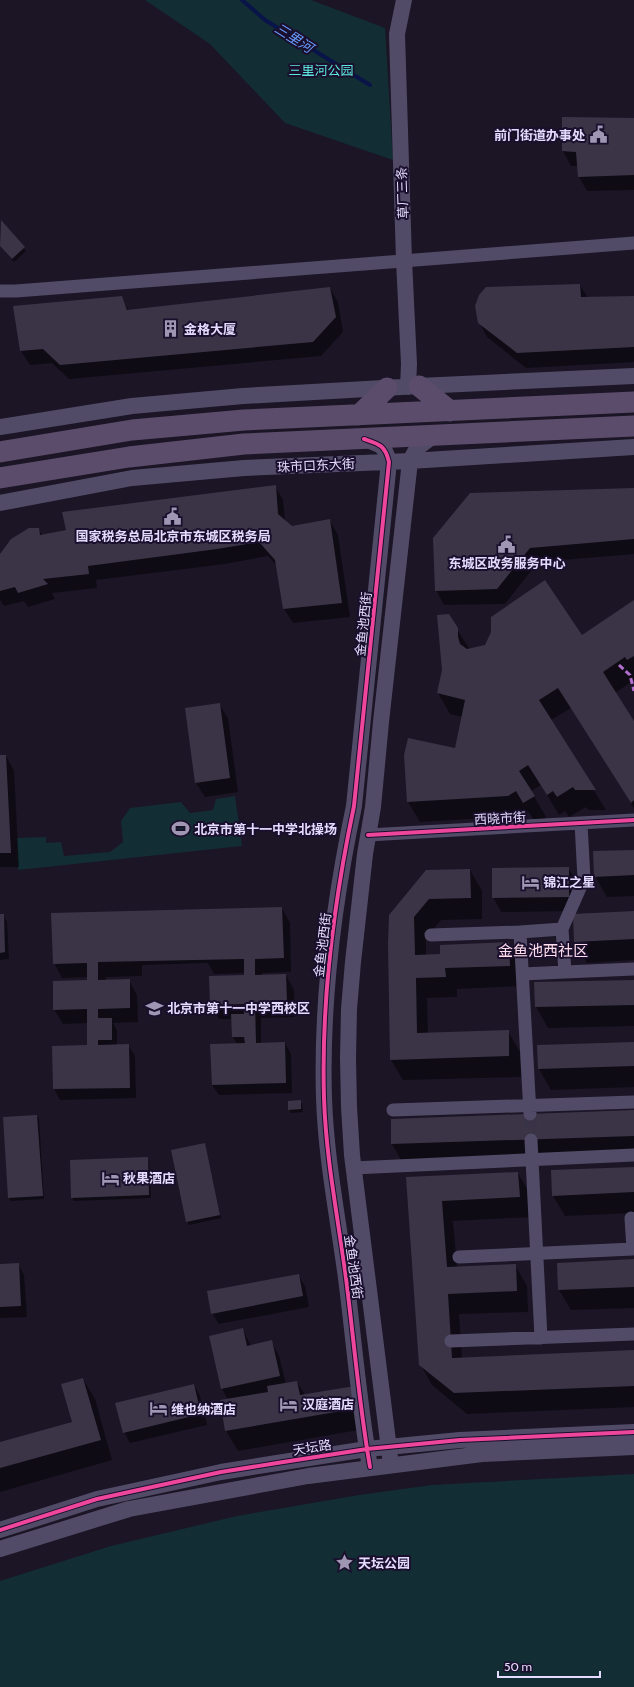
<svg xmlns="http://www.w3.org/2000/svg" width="634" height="1687" font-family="Cabin,'Noto Sans SC',sans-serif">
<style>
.green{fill:#132d35}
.shadow{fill:#0007}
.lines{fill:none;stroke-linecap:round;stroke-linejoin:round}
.stream{stroke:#091449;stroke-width:4}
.building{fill:#3b3447}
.minor-tunnel{stroke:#393347;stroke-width:13;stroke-dasharray:13 6;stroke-linecap:butt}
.minor{stroke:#514b67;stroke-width:13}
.tertiary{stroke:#514b67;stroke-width:16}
.primary{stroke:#5c4c6b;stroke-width:21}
.quiet{stroke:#b36fd0;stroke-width:3;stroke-dasharray:6 3;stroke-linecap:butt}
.cycleway-casing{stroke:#1a0f2c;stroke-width:6}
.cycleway{stroke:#ed469a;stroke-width:4}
.labels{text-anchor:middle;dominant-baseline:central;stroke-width:4;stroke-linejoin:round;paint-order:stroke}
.park-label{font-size:13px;fill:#5de8df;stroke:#1a0f2c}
.poi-label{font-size:13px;font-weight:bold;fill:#e5dbff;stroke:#1a0f2c;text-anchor:start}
.street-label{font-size:13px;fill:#e5dbff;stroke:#1a0f2c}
.water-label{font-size:14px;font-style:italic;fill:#699eff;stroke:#1a0f2c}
.quarter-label{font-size:15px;fill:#ffddec;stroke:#1a0f2c}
</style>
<rect width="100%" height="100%" fill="#1b1526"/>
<path class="green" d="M145 0H311L385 28 393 160 285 123 210 44Z
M235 796 242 846 18 870 17 838 46 837V843L61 842 64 856 110 852 123 842 121 821 130 808 181 802 190 813 213 810 216 799Z
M634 1474V1687H0V1581L111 1546 237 1516 359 1495 432 1485Z"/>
<path class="shadow" d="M563 118 634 119V190L587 191 579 177 578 166H571L563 151Z
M1 221 26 251 14 262 0 246Z
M580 285 588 298 634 297V362L526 368 487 337 479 322Z
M330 288 338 302 343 332 321 356 69 379 52 363 30 365 21 351 121 297 129 311Z
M275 486 283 500 285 521 292 527 330 521 338 535 350 617 293 623 284 609 277 566 268 556 225 564 96 580 97 588 52 593 55 599 28 607 24 601 4 606 0 600V555L38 529 42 535Z
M634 489V554L538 562 505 604 444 605 436 590Z
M634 602V680L615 693 634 723V808L571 708 551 720 606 810H588L586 807 569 817 565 811 559 815 541 785 531 791 546 817 536 823 528 811 520 816 420 822 408 802 456 749 463 717 450 714 438 693 443 670 457 629 470 650 582 637Z
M219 704 228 718 238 792 205 797 196 783Z
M0 756H6L14 771 19 867H0Z
M634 851V896L607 897 595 876Z
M568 868 577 882V911L501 912 493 897Z
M470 870 482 891V919L441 920 426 938V956L441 955 508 943 520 964 521 986 457 989V997L427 998 428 1034 508 1031 520 1052 521 1077 403 1080 391 1060 390 915Z
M282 908 290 923 291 972 262 973V976L286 975 294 990 295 1017 261 1018V1044L285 1043 291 1054 292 1093 219 1095 212 1085 237 1044 233 1037 232 1019H219L211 1004 245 976V973L214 974 208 963 142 965V976L106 977V981L129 980 137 995 138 1022 113 1023 117 1030V1046L128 1045 135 1056 136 1098 60 1100 54 1089 88 1046V1023L63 1024 54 1009 88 981V977L62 978 54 963Z
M634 912V960L587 963 575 942 574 915Z
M0 915H3L7 922 9 959 0 960Z
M634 981V1026L548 1028 536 1007 535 983Z
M634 1043V1087L551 1090 539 1069Z
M300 1101 302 1104 303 1112 291 1113 289 1109Z
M634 1111V1157L404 1165 392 1144V1120Z
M37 1116 39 1119 44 1199 11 1201 9 1198Z
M205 1145 221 1218 189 1225 187 1221Z
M147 1158 149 1162 151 1198 74 1201 72 1198Z
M634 1168V1213L565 1216 553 1196Z
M518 1173 530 1194 531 1217 453 1221 457 1267 515 1265 527 1286 528 1312 459 1314 462 1358 634 1351V1407L467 1414 432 1385 420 1364 407 1178Z
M634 1260V1308L571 1310 559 1290Z
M18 1264 24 1275 27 1317 0 1318V1265Z
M299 1276 305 1286 309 1307 219 1324 212 1313Z
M243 1330 251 1346 271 1341 279 1356 286 1384 297 1382 305 1395 354 1387 370 1428 238 1451 226 1431 228 1400 222 1389 210 1337Z
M83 1379 95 1399 112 1460 0 1492V1443L73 1423Z
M194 1385 200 1396 207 1425 130 1443 124 1432Z"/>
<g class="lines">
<path class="stream" d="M242 0 265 20 370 85"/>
</g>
<path class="building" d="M562 117 634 118V175L578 177 576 152 562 151Z
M1 220 25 247 12 259 0 246Z
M580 284 581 297 634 296V347L517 353 478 323 475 306 479 295 486 287Z
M330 287 336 317 313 342 60 365 43 349 20 351 13 306 122 296 127 310Z
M276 485 278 514 292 526 330 519 342 603 283 609 275 560 259 542 217 549 88 566 89 574 43 579 48 584 18 593 15 587 0 591V554L11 539 29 528H39L40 535 66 530 62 512Z
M634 488V539L530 548 497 589 435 591 433 538 470 493Z
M545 580 582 635 634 600V656L627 660 625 657 603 672 634 721V800L631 803 558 688 539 700 596 790H575L573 787 557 797 553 791 547 795 528 765 519 771 535 796 523 803 516 791 508 796 407 802 404 755 408 738 455 748 465 700 437 693 442 670 437 615 449 614 458 628V637L460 644 467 649 485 645 491 632V617Z
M220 703 230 778 195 783 185 708Z
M0 755H6L11 853H0Z
M634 850V875L594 877 593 851Z
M569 867V897L492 898V868Z
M470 869 471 898 429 899 414 917 415 955 440 954V945L509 942 510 966 445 968 446 977 416 978 417 1033 509 1030V1056L390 1060 388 943 389 915 426 870Z
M282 907 284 958 255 959V975L286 974 287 1003 255 1004 256 1043 285 1042 286 1083 212 1085 210 1044 245 1043 244 1037H232L231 1014H244V1004L210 1005 209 976 244 975V959L98 962V980L130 979V1008L98 1009V1018H112V1040H98V1045L129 1044 130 1088 53 1089 52 1046 87 1045V1009L53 1010V981L87 980V963L53 964 51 913Z
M634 911V939L574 942 573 914Z
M0 914H4L5 952 0 953Z
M634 980V1005L535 1007 534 982Z
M634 1042V1066L538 1069 537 1045Z
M301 1100V1109L288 1110V1101Z
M634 1110V1136L391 1144V1119Z
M37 1115 43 1196 8 1198 3 1117Z
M205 1143 220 1215 186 1222 171 1150Z
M148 1157 149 1195 71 1198 70 1160Z
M634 1167V1192L552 1196 551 1170Z
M518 1172 520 1197 442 1201 447 1267 516 1264 517 1291 448 1294 452 1358 634 1350V1386L454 1393 419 1365 406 1177Z
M634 1259V1287L558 1290 557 1263Z
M19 1263 21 1306 0 1307V1264Z
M299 1274 303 1296 211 1314 207 1291Z
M243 1328 247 1346 272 1340 280 1376 221 1389 209 1336Z
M83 1378 101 1440 0 1468V1442L72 1422 61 1384Z
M297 1381 300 1395 355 1386 359 1408 225 1431 220 1400 268 1392 267 1386Z
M194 1384 201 1414 123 1433 115 1403Z"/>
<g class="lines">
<path class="minor-tunnel" d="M530 1114 531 1140"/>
<path class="minor" d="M0 291H16L634 243
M368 835 634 820
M562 929 584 879 581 823
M431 935 520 932
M565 972 634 969
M523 974 565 972 562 929 520 932 530 1114
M393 1110 634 1102
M531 1140 541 1338
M353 1168 634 1155
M459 1257 633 1249 631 1218
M451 1341 634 1334"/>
<path class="tertiary" d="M404 0 397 34 404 260 409 364 408 387
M0 427 132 406 243 396 419 386 634 376
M364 439C379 444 385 445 389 462L354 806C334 901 321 1000 324 1098 326 1159 338 1218 346 1278 354 1341 359 1404 370 1467
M0 503 132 478 244 468 410 461 634 447
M391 1465 352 1155 349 1107 348 1058 349 1009 353 962 365 854 373 807 381 722 410 461 417 448 433 436
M0 1530 97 1499 221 1472 277 1463 367 1449 460 1440 634 1432
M0 1549 129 1509 308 1476 482 1454 634 1447"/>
<path class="primary" d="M419 386 450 411
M359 415 387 388
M0 452 132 430 244 420 634 402
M0 478 129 457 244 444 634 426"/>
<path class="quiet" d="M619 665 630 675 634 691"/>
<defs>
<path id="cycleway" d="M364 439C379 444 385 445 389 462L354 806C334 901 321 1000 324 1098 326 1159 338 1218 346 1278 354 1341 359 1404 370 1467
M368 835 634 820
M0 1530 97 1499 221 1472 277 1463 367 1449 460 1440 634 1432"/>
</defs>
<use href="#cycleway" class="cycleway-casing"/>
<use href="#cycleway" class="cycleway"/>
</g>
<defs>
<symbol id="civic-bare" viewBox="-9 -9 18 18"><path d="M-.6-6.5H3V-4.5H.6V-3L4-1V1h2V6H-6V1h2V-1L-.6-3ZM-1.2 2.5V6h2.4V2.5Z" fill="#9e96b3" stroke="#1a0f2c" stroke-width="2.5" paint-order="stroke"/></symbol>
<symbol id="building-bare" viewBox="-9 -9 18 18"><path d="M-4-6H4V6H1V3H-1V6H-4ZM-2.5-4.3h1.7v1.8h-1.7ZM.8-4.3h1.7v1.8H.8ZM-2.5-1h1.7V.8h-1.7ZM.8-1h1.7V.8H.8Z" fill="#9e96b3" stroke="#1a0f2c" stroke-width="2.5" paint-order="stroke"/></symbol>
<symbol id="stadium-bare" viewBox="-9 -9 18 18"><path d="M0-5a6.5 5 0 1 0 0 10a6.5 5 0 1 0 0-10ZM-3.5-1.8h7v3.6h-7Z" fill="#9e96b3" stroke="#1a0f2c" stroke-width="2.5" paint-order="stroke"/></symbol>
<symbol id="hotel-bare" viewBox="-9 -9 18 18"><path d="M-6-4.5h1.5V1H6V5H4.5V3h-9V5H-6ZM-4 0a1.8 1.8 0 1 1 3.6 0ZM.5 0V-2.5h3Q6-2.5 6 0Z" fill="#9e96b3" stroke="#1a0f2c" stroke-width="2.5" paint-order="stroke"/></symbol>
<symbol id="school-bare" viewBox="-9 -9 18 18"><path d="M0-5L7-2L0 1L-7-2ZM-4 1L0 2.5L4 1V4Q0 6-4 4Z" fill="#9e96b3" stroke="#1a0f2c" stroke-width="2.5" paint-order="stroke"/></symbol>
<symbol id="sight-bare" viewBox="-9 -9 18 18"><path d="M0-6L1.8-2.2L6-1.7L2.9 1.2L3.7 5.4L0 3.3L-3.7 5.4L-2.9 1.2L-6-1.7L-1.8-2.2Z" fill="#9e96b3" stroke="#1a0f2c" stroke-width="2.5" paint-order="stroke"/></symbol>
</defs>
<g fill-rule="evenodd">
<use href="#civic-bare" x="586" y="122" width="25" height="25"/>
<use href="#building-bare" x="158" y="316" width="25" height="25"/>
<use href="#civic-bare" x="160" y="504" width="25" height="25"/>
<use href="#civic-bare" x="494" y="532" width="25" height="25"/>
<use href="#stadium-bare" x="168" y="816" width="25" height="25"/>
<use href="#hotel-bare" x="518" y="870" width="25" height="25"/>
<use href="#school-bare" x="142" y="996" width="25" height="25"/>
<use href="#hotel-bare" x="98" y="1166" width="25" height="25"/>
<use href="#hotel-bare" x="276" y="1392" width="25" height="25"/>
<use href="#hotel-bare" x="146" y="1396" width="25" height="25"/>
<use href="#sight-bare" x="332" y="1550" width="25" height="25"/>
</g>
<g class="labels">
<g class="park-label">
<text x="321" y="70">三里河公园</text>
</g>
<g class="poi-label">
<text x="585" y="135" text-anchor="end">前门街道办事处</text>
<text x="184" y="329">金格大厦</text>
<text x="173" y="536" text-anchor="middle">国家税务总局北京市东城区税务局</text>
<text x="507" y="563" text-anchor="middle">东城区政务服务中心</text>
<text x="194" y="829">北京市第十一中学北操场</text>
<text x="543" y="882">锦江之星</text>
<text x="167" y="1008">北京市第十一中学西校区</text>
<text x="123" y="1178">秋果酒店</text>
<text x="302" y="1404">汉庭酒店</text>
<text x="171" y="1409">维也纳酒店</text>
<text x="358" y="1563">天坛公园</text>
</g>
<g class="street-label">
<text transform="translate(402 193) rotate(-92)">草厂三条</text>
<text transform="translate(316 465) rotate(-3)">珠市口东大街</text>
<text transform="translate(363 624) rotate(-84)">金鱼池西街</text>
<text transform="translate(500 818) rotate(-3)">西晓市街</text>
<text transform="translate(322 945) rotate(-83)">金鱼池西街</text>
<text transform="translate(354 1267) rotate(82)">金鱼池西街</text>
<text transform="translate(312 1447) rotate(-9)">天坛路</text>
</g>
<g class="water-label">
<text transform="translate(294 38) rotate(32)">三里河</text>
</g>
<g class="quarter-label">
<text x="543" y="951">金鱼池西社区</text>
</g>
</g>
<path d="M498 1671v6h102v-6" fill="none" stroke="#e5dbff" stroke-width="2"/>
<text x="504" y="1671" font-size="12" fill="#e5dbff" stroke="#1a0f2c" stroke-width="3" paint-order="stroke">50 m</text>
</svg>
